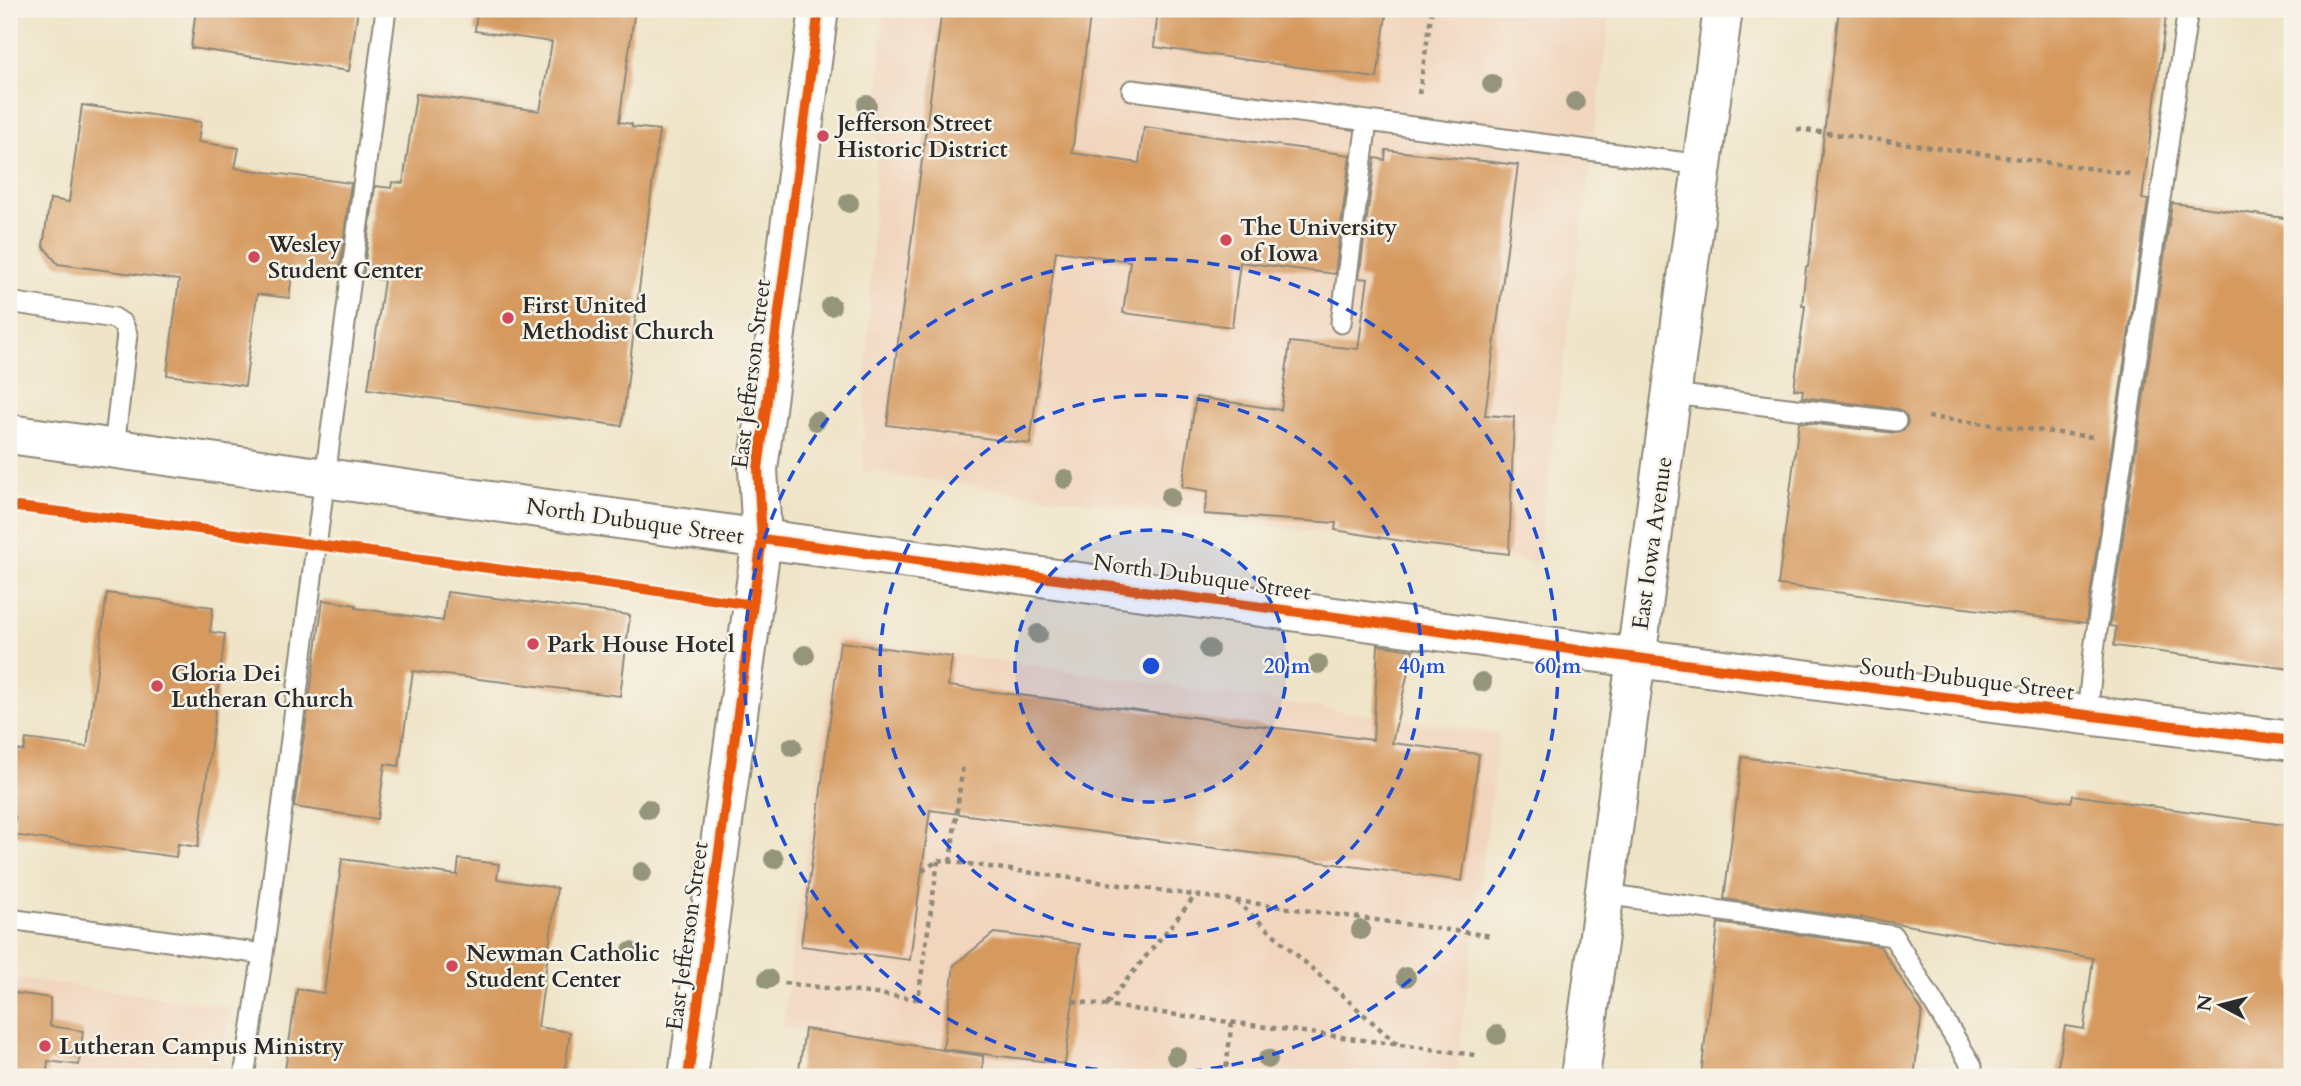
<svg xmlns="http://www.w3.org/2000/svg" width="2301" height="1086" font-family="Cardo,serif">
<style>
.built{fill:#f1d5bd}
.building{fill:#d69a5e}
.lines{fill:none;stroke-linecap:round;stroke-linejoin:round}
.service-casing{stroke:#8d8879;stroke-width:23}
.tertiary-casing{stroke:#8d8879;stroke-width:42}
.secondary-casing{stroke:#8d8879;stroke-width:42}
.path{stroke:#8d8879;stroke-width:4.5;stroke-dasharray:5 5;stroke-linecap:butt}
.service{stroke:#fff;stroke-width:19}
.tertiary{stroke:#fff;stroke-width:38}
.secondary{stroke:#fff;stroke-width:38}
.cycleway-casing{stroke:#f7f3e8;stroke-width:15}
.cycleway{stroke:#e8590c;stroke-width:10}
.tree{fill:#95957c}
.ring{fill:none;stroke:#1d4ed8;stroke-width:3.5;stroke-dasharray:12 9}
.poi-dot{fill:#d1495b;stroke:#f7f3e8;stroke-width:2.5}
.labels{text-anchor:middle;dominant-baseline:central;stroke-width:5;stroke-linejoin:round;paint-order:stroke}
.poi-label{font-size:23px;font-weight:bold;fill:#2b2b2b;stroke:#f7f3e8;text-anchor:start}
.street-label{font-size:23px;fill:#2b2b2b;stroke:#f7f3e8}
.centre{fill:#1d4ed8;stroke:#f7f3e8;stroke-width:3.5}
.ring-label{font-size:21px;text-anchor:middle;font-weight:bold;fill:#1d4ed8;stroke:#f7f3e8;stroke-width:5;stroke-linejoin:round;paint-order:stroke}
</style>
<rect width="100%" height="100%" fill="#f7f3e8"/>
<filter id="ink" filterUnits="userSpaceOnUse"><feTurbulence type="fractalNoise" baseFrequency=".0143" numOctaves="2"/><feDisplacementMap in="SourceGraphic" scale="14" xChannelSelector="R" yChannelSelector="G"/><feConvolveMatrix kernelMatrix="1 2 1 2 8 2 1 2 1" color-interpolation-filters="sRGB"/></filter>
<filter id="wash" filterUnits="userSpaceOnUse"><feTurbulence type="fractalNoise" baseFrequency=".00686" numOctaves="4" result="noise"/><feDisplacementMap in="SourceGraphic" scale="28" xChannelSelector="R" yChannelSelector="G"/><feGaussianBlur stdDeviation="1.57" result="paint"/><feColorMatrix in="noise" values="0 0 0 0 0 0 0 0 0 0 0 0 0 0 0 0 0 1.4 0 .05"/><feComposite in="paint" operator="in"/></filter>
<g filter="url(#wash)">
<rect width="100%" height="100%" fill="#efe4c7"/>
<path class="built" d="M883 9H1611L1537 562 862 471Z
M836 637 1499 734 1456 1077H962L964 1053 782 1028Z
M9 977 230 1007 219 1077H9Z"/>
<g id="blocks">
<path class="building" d="M196 9H358L349 71 191 48Z
M477 9H635L619 122 632 124V127L659 130 622 426 368 389 384 280 363 277 375 186 391 188 392 182 403 183 416 94 540 111 552 42 475 31Z
M942 9H1091L1072 153 1139 163 1144 127 1350 155 1335 274 1240 262 1232 327 1123 313 1130 261 1056 251 1030 444 887 425Z
M1158 9H1387L1377 78 1154 47Z
M1839 9H2167L2142 199 2148 200 2086 623 1778 585 1799 422 1895 433 1905 429 1908 422 1907 416 1898 409 1802 397 1803 390 1794 389 1805 306H1802L1806 267H1808Z
M82 105 201 122 198 142 239 148 235 168 351 183 339 274 293 267 289 298 257 294 245 386 167 375 179 280 58 264 43 246 50 199 69 202Z
M1386 150 1518 165 1485 415 1514 417 1509 554 1420 544 1335 530 1336 523 1204 514 1208 491 1182 487 1196 397 1281 410 1290 342 1358 349 1368 279 1359 278 1375 158 1385 160Z
M2172 203 2292 219V669L2114 646 2116 627 2110 626Z
M447 592 630 615 620 696 413 671 399 766 385 764 377 819 294 807 323 600 356 605V608L443 621Z
M107 593 213 607 210 632 225 634 198 847 178 844 176 857 12 835 15 817 9 816V749L24 751 26 739 87 747Z
M840 642 952 657 948 686 1373 740 1378 645 1413 650 1392 743 1479 754 1462 881 930 810 910 960 801 946Z
M1742 757 2071 802 2073 795 2292 826V1077H2056L2065 1026 2084 1029 2093 958 1861 917 1862 919 1724 899Z
M342 859 457 875 459 859 499 864 497 879 557 888 538 1027 570 1032 564 1077H284L297 989 324 993Z
M1718 923 1880 946 1922 1011 1914 1077H1701Z
M994 933 1080 944 1065 1064 943 1049 954 965Z
M9 992 50 998V1026L83 1031 79 1065 48 1061 46 1077 9 1073Z
M805 1029 983 1056 982 1077H798Z"/>
</g>
</g>
<g filter="url(#ink)">
<use href="#blocks" fill-opacity="0" stroke="#8d8879" stroke-width="2"/>
<g class="lines">
<defs>
<path id="service" d="M1132 90 1702 165
M9 302 114 318 123 324 127 334 114 448
M1341 323 1367 121
M1672 394 1896 421
M2087 715 2094 650 2188 9
M1605 894 1893 936 1972 1066 1971 1077
M9 919 263 954
M244 1077 263 954 386 9"/>
<path id="tertiary" d="M762 539 1636 658 2292 741
M1580 1077 1723 9"/>
<path id="secondary" d="M9 434 762 539
M688 1077 762 539 758 469 819 9"/>
</defs>
<use href="#service" class="service-casing"/>
<use href="#tertiary" class="tertiary-casing"/>
<use href="#secondary" class="secondary-casing"/>
<path class="path" d="M1419 94 1432 9
M1797 129 2132 174
M1928 417 2093 437
M950 862 963 765
M922 871 939 860 1492 936
M1236 901 1397 1044
M784 983 918 999 938 861
M1073 1001 1475 1055
M1107 1004 1196 895
M1225 1077 1232 1021"/>
<use href="#service" class="service"/>
<use href="#tertiary" class="tertiary"/>
<use href="#secondary" class="secondary"/>
<defs>
<path id="cycleway" d="M9 506 154 523 651 590 753 605
M762 539 1636 658 2292 741
M688 1077 762 539 758 469 819 9"/>
</defs>
<use href="#cycleway" class="cycleway-casing"/>
<use href="#cycleway" class="cycleway"/>
</g>
<g class="tree">
<circle cx="1492" cy="84" r="10"/>
<circle cx="1575" cy="102" r="10"/>
<circle cx="867" cy="105" r="10"/>
<circle cx="849" cy="203" r="10"/>
<circle cx="831" cy="306" r="10"/>
<circle cx="816" cy="421" r="10"/>
<circle cx="1065" cy="479" r="10"/>
<circle cx="1170" cy="497" r="10"/>
<circle cx="1038" cy="634" r="10"/>
<circle cx="1209" cy="649" r="10"/>
<circle cx="805" cy="655" r="10"/>
<circle cx="1318" cy="664" r="10"/>
<circle cx="1482" cy="682" r="10"/>
<circle cx="792" cy="747" r="10"/>
<circle cx="648" cy="809" r="10"/>
<circle cx="774" cy="859" r="10"/>
<circle cx="642" cy="872" r="10"/>
<circle cx="1361" cy="930" r="10"/>
<circle cx="631" cy="952" r="10"/>
<circle cx="1406" cy="977" r="10"/>
<circle cx="768" cy="979" r="10"/>
<circle cx="1497" cy="1035" r="10"/>
<circle cx="1176" cy="1056" r="10"/>
<circle cx="1268" cy="1059" r="10"/>
</g>
</g>
<circle cx="1151" cy="666" r="136" fill="#1d4ed8" fill-opacity=".12"/>
<g class="ring">
<circle cx="1151" cy="666" r="136"/>
<circle cx="1151" cy="666" r="271"/>
<circle cx="1151" cy="666" r="407"/>
</g>
<g class="poi-dot">
<circle cx="823" cy="136" r="7"/>
<circle cx="1226" cy="240" r="7"/>
<circle cx="254" cy="257" r="7"/>
<circle cx="508" cy="318" r="7"/>
<circle cx="533" cy="644" r="7"/>
<circle cx="157" cy="686" r="7"/>
<circle cx="452" cy="966" r="7"/>
<circle cx="45" cy="1046" r="7"/>
</g>
<g class="labels">
<g class="poi-label">
<text x="837" y="123">Jefferson Street<tspan x="837" dy="26">Historic District</tspan></text>
<text x="1240" y="227">The University<tspan x="1240" dy="26">of Iowa</tspan></text>
<text x="268" y="244">Wesley<tspan x="268" dy="26">Student Center</tspan></text>
<text x="522" y="305">First United<tspan x="522" dy="26">Methodist Church</tspan></text>
<text x="547" y="644">Park House Hotel</text>
<text x="171" y="673">Gloria Dei<tspan x="171" dy="26">Lutheran Church</tspan></text>
<text x="466" y="953">Newman Catholic<tspan x="466" dy="26">Student Center</tspan></text>
<text x="59" y="1046">Lutheran Campus Ministry</text>
</g>
<g class="street-label">
<text transform="translate(751 374) rotate(-83)">East Jefferson Street</text>
<text transform="translate(635 521) rotate(8)">North Dubuque Street</text>
<text transform="translate(1652 543) rotate(-82)">East Iowa Avenue</text>
<text transform="translate(1202 577) rotate(8)">North Dubuque Street</text>
<text transform="translate(1967 679) rotate(7)">South Dubuque Street</text>
<text transform="translate(687 936) rotate(-82)">East Jefferson Street</text>
</g>
</g>
<circle cx="1151" cy="666" r="10" class="centre"/>
<g class="ring-label">
<text x="1287" y="673">20 m</text>
<text x="1422" y="673">40 m</text>
<text x="1558" y="673">60 m</text>
</g>
<rect width="2301" height="1086" fill="none" stroke="#f7f3e8" stroke-width="35"/>
<g transform="translate(2221 1005) rotate(277)" stroke="#f7f3e8" stroke-width="5" paint-order="stroke">
<path d="M0-5L12 26L0 18L-12 26Z" fill="#2b2b2b"/>
<text y="-10" font-size="19" font-weight="bold" text-anchor="middle" fill="#2b2b2b">N</text>
</g>
</svg>
